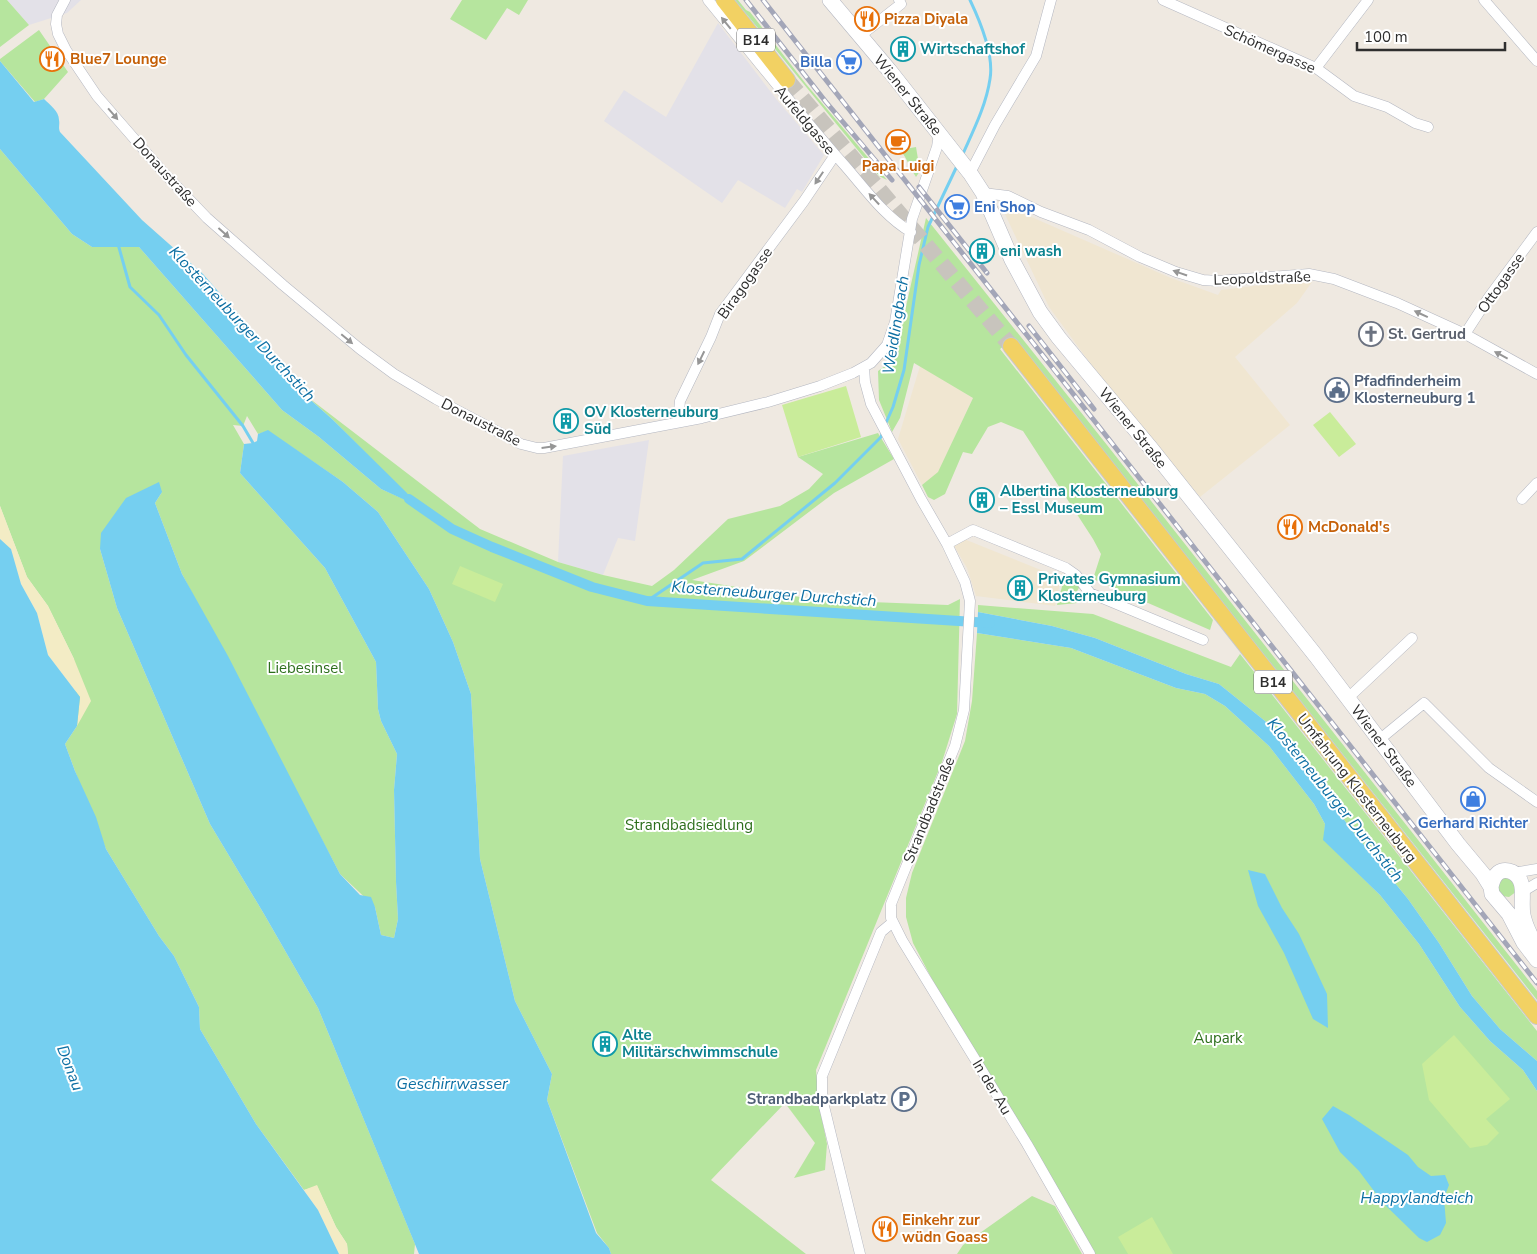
<svg xmlns="http://www.w3.org/2000/svg" width="1537" height="1254" font-family="'Nunito Sans',sans-serif">
<style>
.industrial{fill:#e3e1e8}
.education{fill:#f0e6d1}
.green{fill:#b6e59e}
.sand{fill:#f3ecc5}
.pitch{fill:#c9ec9a}
.water{fill:#75cff0}
.lines{fill:none;stroke-linecap:round;stroke-linejoin:round}
.stream{stroke:#75cff0;stroke-width:3}
.canal{stroke:#75cff0;stroke-width:10}
.primary-tunnel{stroke:#c8c4bd;stroke-width:16;stroke-dasharray:16 8;stroke-linecap:butt}
.street-casing{stroke:#b4b7c1;stroke-width:11}
.secondary-casing{stroke:#b4b7c1;stroke-width:16}
.primary-casing{stroke:#c9c9c9;stroke-width:18}
.street{stroke:#fff;stroke-width:10}
.secondary{stroke:#fff;stroke-width:15}
.primary{stroke:#f2d163;stroke-width:16}
.rail-casing{stroke:#a3a6b8;stroke-width:5}
.rail{stroke:#fff;stroke-width:3;stroke-dasharray:9;stroke-linecap:butt}
.oneway{fill:#969696}
.labels{text-anchor:middle;dominant-baseline:central;stroke-width:4;stroke-linejoin:round;paint-order:stroke}
.shield{fill:#fff;stroke:#6d6d6d;stroke-width:1}
.shield-label{font-size:14px;font-weight:bold;fill:#2e2e2e}
.food-label{font-size:15px;font-weight:bold;fill:#c56008;stroke:#fff;text-anchor:start}
.culture-label{font-size:15px;font-weight:bold;fill:#0d838f;stroke:#fff;text-anchor:start}
.street-label{font-size:15px;fill:#2e2e2e;stroke:#fff}
.shop-label{font-size:15px;font-weight:bold;fill:#366cbe;stroke:#fff;text-anchor:end}
.worship-label{font-size:15px;font-weight:bold;fill:#5b616d;stroke:#fff;text-anchor:start}
.service-label{font-size:15px;font-weight:bold;fill:#4e5e75;stroke:#fff;text-anchor:start}
.park-label{font-size:15px;fill:#2c6e1b;stroke:#fff}
.water-label{font-size:16px;font-style:italic;fill:#0d6fa3;stroke:#fff}
</style>
<rect width="100%" height="100%" fill="#efe9e1"/>
<path class="industrial" d="M7 0H81L67 13 29 25Z
M718 23 777 100 824 155 802 192 797 189 785 208 738 180 722 203 604 121 624 90 666 117Z
M649 440 635 541 618 538 603 575 558 562 563 456Z"/>
<path class="education" d="M1006 206 1171 278 1218 295 1221 290 1262 285 1312 282 1297 303 1235 357 1290 425 1200 497 1093 367 1049 307 1003 210Z
M920 366 973 398 938 473 922 485 898 439Z
M964 539 1061 578 1055 606 976 596 967 568 953 544Z"/>
<path class="green" d="M0 0H7L29 25 0 47Z
M462 0H528L519 15 507 8 486 40 450 19Z
M735 0H738L746 10 750 12 806 84 887 180 879 176Z
M39 30 68 72 44 99 35 102 0 61V59Z
M916 147 920 171 916 177C910 168 907 158 900 150Z
M0 149 72 234 92 247H139L282 410 319 437 381 489 417 505 332 419 305 395 480 529 558 562 603 575 652 586 674 570 728 519 780 506 809 489 823 474 798 457 878 433 894 459 834 493 744 561 692 580 819 600 948 605 960 599 957 714 942 762 816 1070 819 1104 827 1144 825 1170 794 1178 815 1143 785 1103 711 1180 806 1254H611L609 1248 597 1233 547 1100 552 1074 515 1001 480 859 471 694 453 642 429 589 378 512 343 482 268 431 258 434 247 416 243 426 233 425 244 444 240 473 325 568 376 662 378 709 381 721 397 754 394 790 396 882 398 919 394 938 381 935 375 907 340 874 182 574 155 503 162 492 100 549 117 608 210 824 264 914 318 1008 415 1244 414 1254H348L347 1244 336 1227 317 1186 304 1190 256 1124 200 1029 199 1007 174 956 159 936 106 849 75 771 65 744 77 726 74 659 48 606 27 577 0 506Z
M926 218 1107 445 1537 991V1000L1014 338 1000 349 1213 620 1210 630 1093 579 1101 554 1093 539 1023 431 1001 422 988 427 972 454 963 452 945 494 934 500 928 497 922 485 938 472 973 398 914 363 900 418 892 432 879 400 878 371 892 361 900 333Z
M1063 583 1080 586 1073 598 1077 603 1057 605Z
M978 605 1093 614 1231 667 1240 654 1537 1031V1061L1500 1029 1472 996 1439 943 1408 899 1350 828 1320 786 1270 725 1219 684 1186 674 1095 638 1052 626 978 612Z
M977 633 1071 648 1176 688 1205 694 1225 706 1269 746 1314 804 1325 824 1324 840 1380 895 1419 944 1460 1007 1490 1041 1523 1070 1537 1091V1254H1095L1030 1141 933 981 913 943 906 917V898L912 873 965 741 972 701Z
M1505 877 1511 878 1517 891 1509 897 1502 896 1498 890 1499 881Z
M1032 1196 1055 1206 1082 1254H957L963 1245Z"/>
<path class="sand" d="M0 506 27 577 48 606 74 659 91 701 77 726 80 697 48 655 37 613 21 584 11 550 0 539Z
M317 1185 336 1227 347 1244 348 1254H339L318 1210 304 1190Z"/>
<path class="pitch" d="M846 386 861 437 798 457 782 405Z
M1330 412 1356 444 1339 457 1313 425Z
M460 566 503 584 495 602 452 584Z
M1454 1035 1510 1099 1486 1119 1499 1133 1487 1145 1470 1148 1429 1100 1422 1064Z
M1152 1217 1173 1254H1128L1118 1237Z"/>
<path class="water" d="M0 61 34 102 44 99C50 105 59 111 59 120 60 125 58 127 60 132L142 220 203 274 279 361 305 395 332 419 406 492 418 506 381 489 319 437 282 410 139 247H92L72 234 0 149Z
M268 430 343 482 378 512 429 589 453 642 471 694 480 859 515 1001 552 1074 547 1100 596 1233 609 1248 611 1254H419L318 1008 264 914 210 824 117 608 100 549 101 533 126 498 159 482 162 492 155 503 182 574 228 656 340 874 360 895 371 897 375 907 381 935 394 938 398 919 396 882 394 790 397 754 381 721 378 709 376 662 325 568 240 473 244 444 253 443 257 441 258 434Z
M0 539 11 549 21 584 37 613 48 655 80 697 77 726 65 744 75 771 96 817 106 849 159 936 174 956 199 1007 200 1029 256 1124 318 1210 339 1254H0Z
M978 612 1052 626 1095 638 1186 674 1219 684 1270 725 1320 786 1350 828 1408 899 1439 943 1472 996 1500 1029 1537 1061V1091L1523 1070 1490 1041 1460 1007 1419 944 1380 895 1323 840 1325 824 1314 804 1269 746 1225 706 1205 694 1176 688 1071 648 977 633Z
M1248 870 1265 874 1282 908 1299 934 1327 994 1328 1028 1313 1019 1284 953 1258 906Z
M1333 1106 1349 1115 1408 1155 1418 1167 1431 1176 1445 1175 1449 1185 1444 1198 1446 1223 1440 1235 1427 1242 1419 1238 1383 1203 1359 1171 1340 1152 1322 1119Z"/>
<g class="lines">
<path class="stream" d="M962 156C973 131 986 106 990 79 994 56 980 21 970 0
M118 244 130 287 159 315 186 355 243 426 253 443
M885 425 893 407 904 370 919 265 928 227 957 166
M647 601 703 563 742 559 835 483 881 437 883 431"/>
<path class="canal" d="M409 499 452 529 492 547 592 587 647 601 990 623"/>
<path class="primary-tunnel" d="M787 80 1011 346"/>
<defs>
<path id="street" d="M65 0 57 15 56 24 58 34 66 50 97 96 164 173 207 218 283 285 360 349 394 374 436 399 521 444 537 448H544L702 418 768 402 820 386 853 373 871 363 887 345 895 322 912 219 937 147 939 134
M708 0C754 56 798 113 846 167 866 190 885 217 911 232
M1163 0 1316 68 1354 96 1387 107 1415 123 1428 127
M1484 0 1537 61
M860 36 901 4 899 0
M1316 68 1368 0
M970 173 995 125 1036 56 1051 0
M983 193 1008 196 1041 212 1089 230 1140 257 1176 272 1203 280 1218 281 1309 274 1334 279 1397 303 1465 334 1537 374
M1465 334 1489 297 1537 232
M864 367 865 382 871 404 921 499 947 544 965 582 970 601 964 710 955 746 891 904V918L902 940 1027 1144 1090 1254
M678 422 680 401 711 337 720 314 804 201 835 155
M1522 499 1537 483
M947 544 973 530 1066 568 1076 575 1090 593 1203 640
M1348 698 1412 638
M1379 740 1424 703 1489 768 1537 802
M1513 873 1537 869
M1522 892 1537 883
M860 1254 822 1098V1076L881 932 893 922"/>
<path id="secondary" d="M830 0 889 70 970 173 983 193 1012 260 1040 312 1059 338 1149 446 1316 656 1458 844 1483 874 1491 887 1492 894 1509 914 1524 943 1537 960
M1491 887C1492 882 1493 877 1498 873 1502 870 1507 870 1512 872 1528 880 1520 900 1523 915 1525 925 1530 935 1535 944"/>
<path id="primary" d="M724 0 787 80
M1011 346 1537 1016"/>
</defs>
<use href="#street" class="street-casing"/>
<use href="#secondary" class="secondary-casing"/>
<use href="#primary" class="primary-casing"/>
<use href="#street" class="street"/>
<use href="#secondary" class="secondary"/>
<use href="#primary" class="primary"/>
<defs>
<path id="rail" d="M746 0 826 102 892 180
M763 0 1537 983
M919 187 987 273
M1029 326 1094 409"/>
</defs>
<use href="#rail" class="rail-casing"/>
<use href="#rail" class="rail"/>
</g>
<defs><path id="oneway-solid" d="M-6-.8H1V-3.2L6.5 0L1 3.2V.8H-6Z" transform="scale(1.25)"/></defs>
<g class="oneway">
<use href="#oneway-solid" transform="translate(726 23) rotate(-129)"/>
<use href="#oneway-solid" transform="translate(113 114) rotate(49)"/>
<use href="#oneway-solid" transform="translate(819 178) rotate(124)"/>
<use href="#oneway-solid" transform="translate(874 199) rotate(-133)"/>
<use href="#oneway-solid" transform="translate(224 233) rotate(42)"/>
<use href="#oneway-solid" transform="translate(1180 273) rotate(-161)"/>
<use href="#oneway-solid" transform="translate(1421 314) rotate(-155)"/>
<use href="#oneway-solid" transform="translate(347 339) rotate(40)"/>
<use href="#oneway-solid" transform="translate(1501 355) rotate(-152)"/>
<use href="#oneway-solid" transform="translate(701 358) rotate(116)"/>
<use href="#oneway-solid" transform="translate(549 447) rotate(-7)"/>
</g>
<defs>
<symbol id="restaurant-ring" viewBox="-11 -11 22 22"><circle r="9.5" fill="#fff" stroke="#e8710a" stroke-width="1.5"/><path d="M-5-6h1v4h1v-4h1v4h1v-4h1v5L-1.5 .5V6h-2V.5L-5-1ZM5-6V6H3V1.5H1.5Q1.5-4 5-6Z" fill="#e8710a"/></symbol>
<symbol id="building-ring" viewBox="-11 -11 22 22"><circle r="9.5" fill="#fff" stroke="#0f9aa8" stroke-width="1.5"/><path d="M-4-6H4V6H1V3H-1V6H-4ZM-2.5-4.3h1.7v1.8h-1.7ZM.8-4.3h1.7v1.8H.8ZM-2.5-1h1.7V.8h-1.7ZM.8-1h1.7V.8H.8Z" fill="#0f9aa8"/></symbol>
<symbol id="supermarket-ring" viewBox="-11 -11 22 22"><circle r="9.5" fill="#fff" stroke="#3f7fe0" stroke-width="1.5"/><path d="M-6-5.5h2.5l.6 2H6L4.5 2H-2.5L-4.4-4H-6ZM-1.5 3.2a1.3 1.3 0 1 0 .1 0ZM3 3.2a1.3 1.3 0 1 0 .1 0Z" fill="#3f7fe0"/></symbol>
<symbol id="cafe-ring" viewBox="-11 -11 22 22"><circle r="9.5" fill="#fff" stroke="#e8710a" stroke-width="1.5"/><path d="M-5.5-4.5H6V0H3Q3 3.5 0 3.5H-2.5Q-5.5 3.5-5.5 0ZM3-3.2v2h1.7v-2ZM-6 4.5H4V6H-6Z" fill="#e8710a"/></symbol>
<symbol id="church-ring" viewBox="-11 -11 22 22"><circle r="9.5" fill="#fff" stroke="#6b7280" stroke-width="1.5"/><path d="M-1.2-6h2.4v3.5h3.3v2.4h-3.3V6h-2.4V-.1h-3.3v-2.4h3.3Z" fill="#6b7280"/></symbol>
<symbol id="civic-ring" viewBox="-11 -11 22 22"><circle r="9.5" fill="#fff" stroke="#5c6f8a" stroke-width="1.5"/><path d="M-.6-6.5H3V-4.5H.6V-3L4-1V1h2V6H-6V1h2V-1L-.6-3ZM-1.2 2.5V6h2.4V2.5Z" fill="#5c6f8a"/></symbol>
<symbol id="shop-ring" viewBox="-11 -11 22 22"><circle r="9.5" fill="#fff" stroke="#3f7fe0" stroke-width="1.5"/><path d="M-5-2.5h2.3a2.7 3.5 0 0 1 5.4 0H5L5.5 6h-11ZM-1.5-2.5h3a1.5 2.3 0 0 0-3 0Z" fill="#3f7fe0"/></symbol>
<symbol id="parking-ring" viewBox="-11 -11 22 22"><circle r="9.5" fill="#fff" stroke="#5c6f8a" stroke-width="1.5"/><path d="M-3.5-5.5H1a3.5 3.5 0 0 1 0 7H-1V5.5H-3.5ZM-1-3.4V-.6H.8a1.4 1.4 0 0 0 0-2.8Z" fill="#5c6f8a"/></symbol>
</defs>
<g fill-rule="evenodd">
<use href="#restaurant-ring" x="853" y="5" width="28" height="28"/>
<use href="#building-ring" x="889" y="35" width="28" height="28"/>
<use href="#restaurant-ring" x="38" y="45" width="28" height="28"/>
<use href="#supermarket-ring" x="835" y="48" width="28" height="28"/>
<use href="#cafe-ring" x="884" y="128" width="28" height="28"/>
<use href="#supermarket-ring" x="943" y="193" width="28" height="28"/>
<use href="#building-ring" x="968" y="237" width="28" height="28"/>
<use href="#church-ring" x="1357" y="320" width="28" height="28"/>
<use href="#civic-ring" x="1323" y="376" width="28" height="28"/>
<use href="#building-ring" x="552" y="407" width="28" height="28"/>
<use href="#building-ring" x="968" y="486" width="28" height="28"/>
<use href="#restaurant-ring" x="1276" y="513" width="28" height="28"/>
<use href="#building-ring" x="1006" y="574" width="28" height="28"/>
<use href="#shop-ring" x="1459" y="785" width="28" height="28"/>
<use href="#building-ring" x="591" y="1030" width="28" height="28"/>
<use href="#parking-ring" x="890" y="1085" width="28" height="28"/>
<use href="#restaurant-ring" x="871" y="1215" width="28" height="28"/>
</g>
<g class="labels">
<g class="shield">
<rect x="737" y="28.5" width="38" height="23" rx="4"/>
<rect x="1254" y="670.5" width="38" height="23" rx="4"/>
</g>
<g class="shield-label">
<text x="756" y="40">B14</text>
<text x="1273" y="682">B14</text>
</g>
<g class="food-label">
<text x="884" y="19">Pizza Diyala</text>
<text x="70" y="59">Blue7 Lounge</text>
<text x="898" y="166" text-anchor="middle">Papa Luigi</text>
<text x="1308" y="527">McDonald's</text>
<text x="902" y="1220">Einkehr zur<tspan x="902" dy="17">wüdn Goass</tspan></text>
</g>
<g class="culture-label">
<text x="920" y="49">Wirtschaftshof</text>
<text x="1000" y="251">eni wash</text>
<text x="584" y="412">OV Klosterneuburg<tspan x="584" dy="17">Süd</tspan></text>
<text x="1000" y="491">Albertina Klosterneuburg<tspan x="1000" dy="17">– Essl Museum</tspan></text>
<text x="1038" y="579">Privates Gymnasium<tspan x="1038" dy="17">Klosterneuburg</tspan></text>
<text x="622" y="1035">Alte<tspan x="622" dy="17">Militärschwimmschule</tspan></text>
</g>
<g class="street-label">
<text transform="translate(1270 49) rotate(24)">Schömergasse</text>
<text transform="translate(908 95) rotate(51)">Wiener Straße</text>
<text transform="translate(805 120) rotate(50)">Aufeldgasse</text>
<text transform="translate(165 172) rotate(48)">Donaustraße</text>
<text transform="translate(1262 278) rotate(-2)">Leopoldstraße</text>
<text transform="translate(745 283) rotate(-55)">Biragogasse</text>
<text transform="translate(1501 283) rotate(-55)">Ottogasse</text>
<text transform="translate(481 422) rotate(27)">Donaustraße</text>
<text transform="translate(1133 428) rotate(51)">Wiener Straße</text>
<text transform="translate(1384 746) rotate(53)">Wiener Straße</text>
<text transform="translate(1357 788) rotate(52)">Umfahrung Klosterneuburg</text>
<text transform="translate(929 810) rotate(-68)">Strandbadstraße</text>
<text transform="translate(992 1087) rotate(59)">In der Au</text>
</g>
<g class="shop-label">
<text x="832" y="62">Billa</text>
<text x="974" y="207" text-anchor="start">Eni Shop</text>
<text x="1473" y="823" text-anchor="middle">Gerhard Richter</text>
</g>
<g class="worship-label">
<text x="1388" y="334">St. Gertrud</text>
</g>
<g class="service-label">
<text x="1354" y="381">Pfadfinderheim<tspan x="1354" dy="17">Klosterneuburg 1</tspan></text>
<text x="886" y="1099" text-anchor="end">Strandbadparkplatz</text>
</g>
<g class="park-label">
<text x="305" y="668">Liebesinsel</text>
<text x="689" y="825">Strandbadsiedlung</text>
<text x="1218" y="1038">Aupark</text>
</g>
<g class="water-label">
<text transform="translate(242 324) rotate(47)">Klosterneuburger Durchstich</text>
<text transform="translate(896 325) rotate(-81)">Weidlingbach</text>
<text transform="translate(774 594) rotate(4)">Klosterneuburger Durchstich</text>
<text transform="translate(1335 800) rotate(51)">Klosterneuburger Durchstich</text>
<text transform="translate(70 1068) rotate(69)">Donau</text>
<text x="452" y="1084">Geschirrwasser</text>
<text x="1417" y="1198">Happylandteich</text>
</g>
</g>
<path d="M1357 42v8h148v-8" fill="none" stroke="#2e2e2e" stroke-width="2.5"/>
<text x="1364" y="42" font-size="15" fill="#2e2e2e" stroke="#ffffff" stroke-width="4" paint-order="stroke">100 m</text>
</svg>
